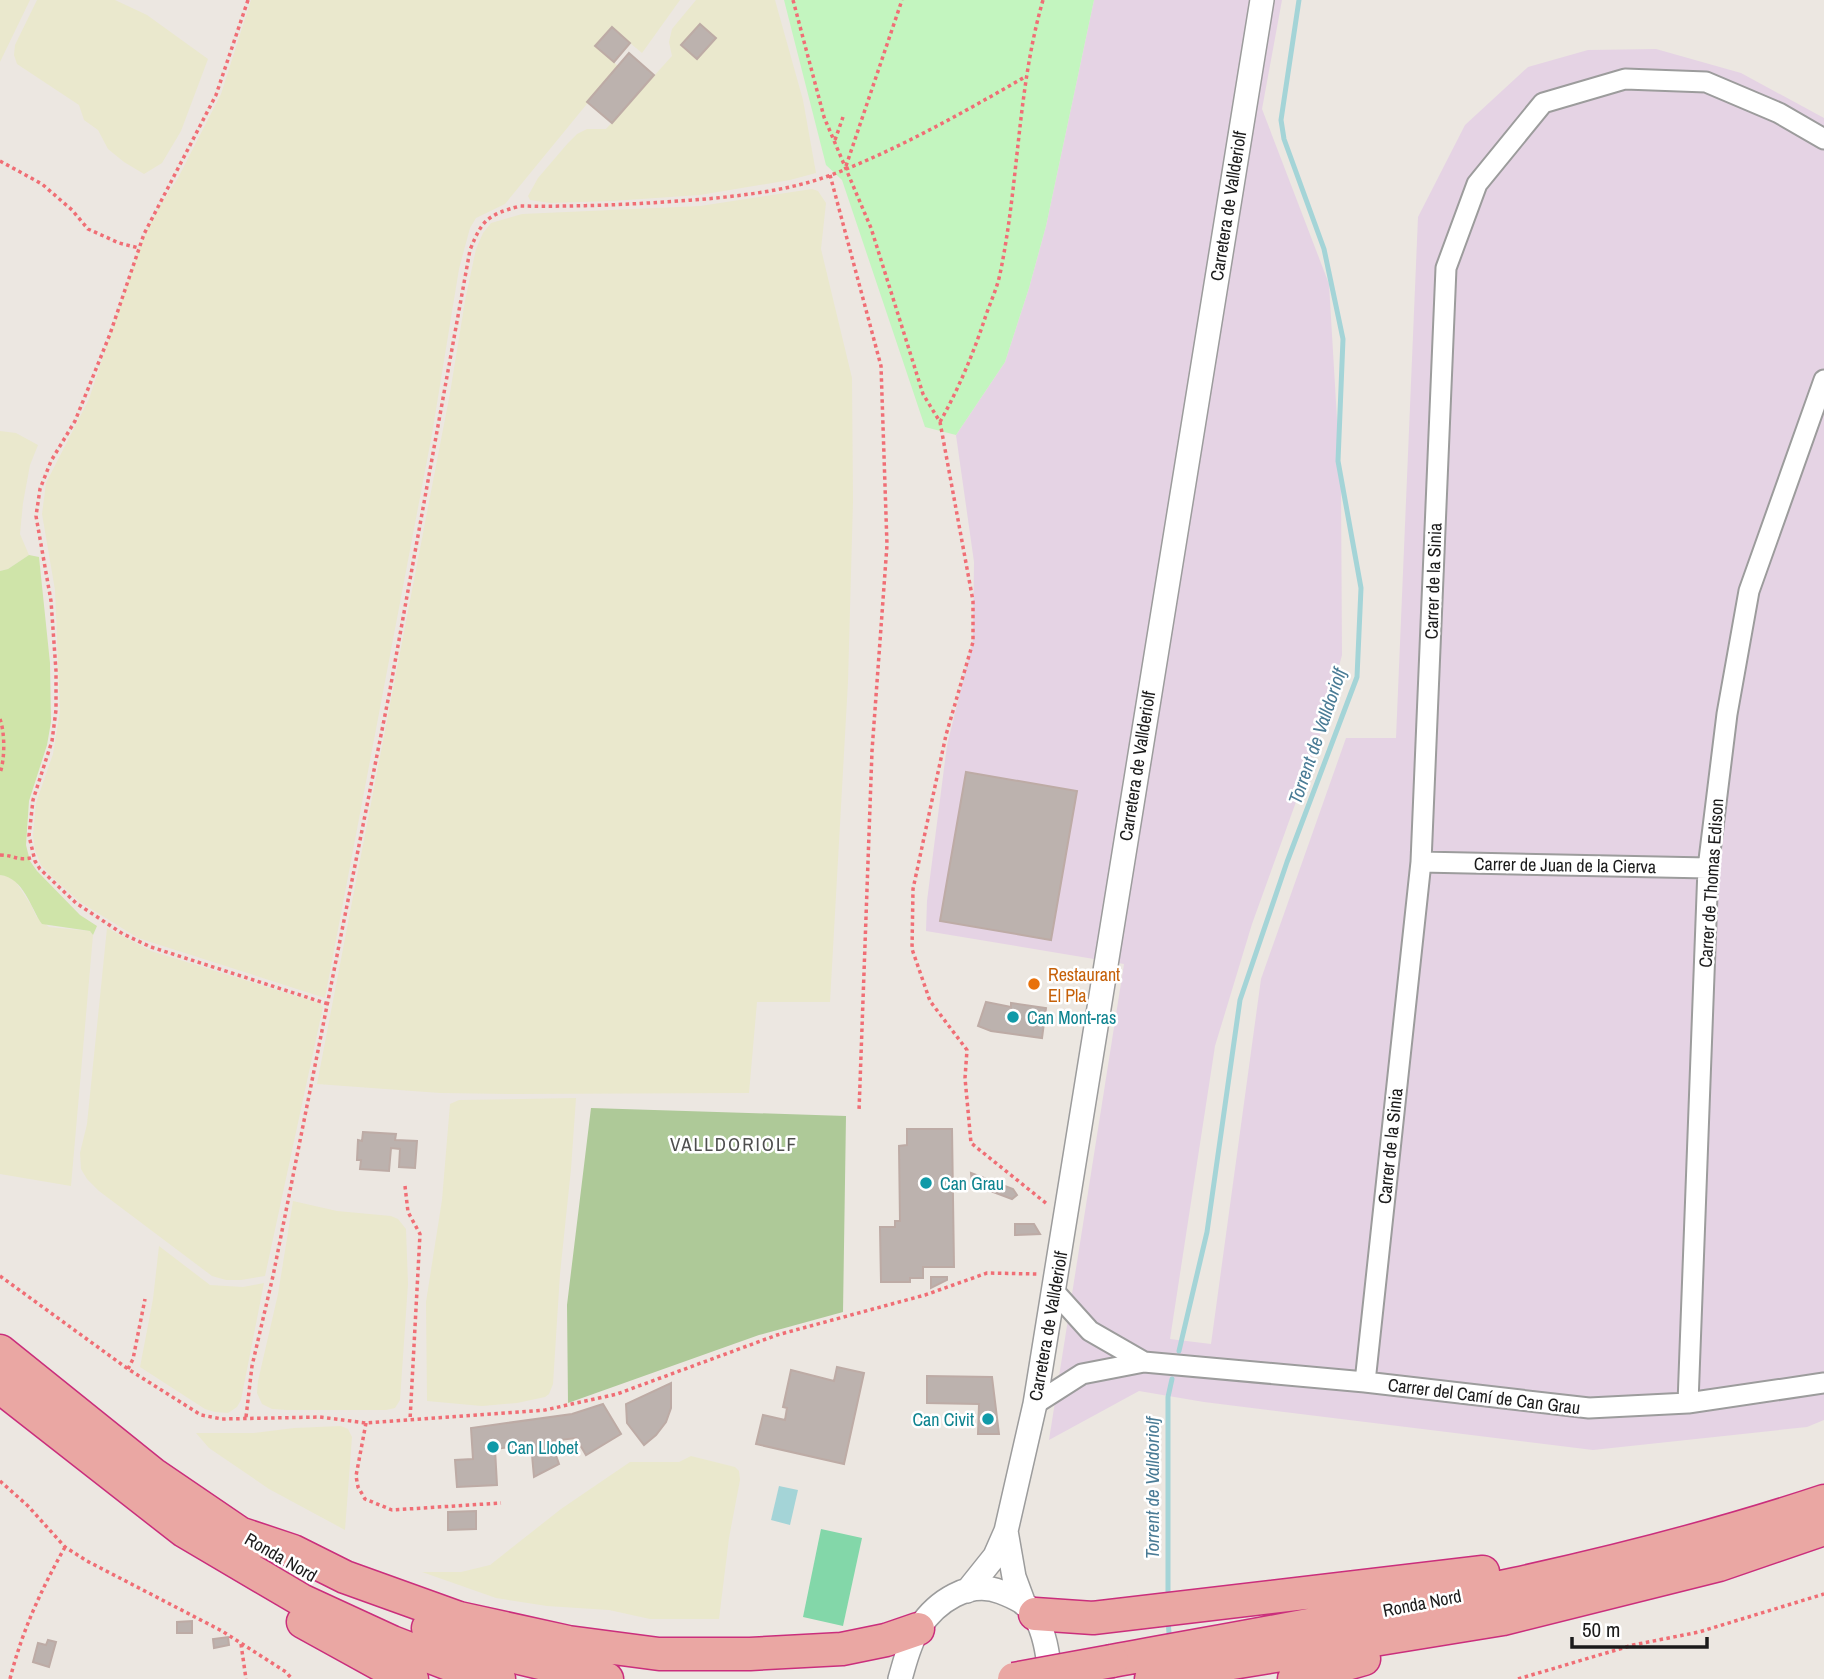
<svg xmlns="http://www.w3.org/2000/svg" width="1824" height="1679" font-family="'Archivo Narrow',sans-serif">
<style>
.industrial{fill:#e5d3e4}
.farmland{fill:#eae8cd}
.grass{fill:#cfe4a9}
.forest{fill:#aec998}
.park{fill:#c3f5bf}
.pitch{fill:#83d7a9}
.water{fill:#a4d4d7}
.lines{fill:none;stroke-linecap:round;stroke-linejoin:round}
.stream{stroke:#a4d4d7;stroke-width:5}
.building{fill:#bcb2ae;stroke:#bdaba5;stroke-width:2}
.minor-casing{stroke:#9c9c9c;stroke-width:23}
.tertiary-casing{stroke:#9c9c9c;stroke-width:26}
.trunk-casing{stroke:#ca2e7c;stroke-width:35}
.path{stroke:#f06e75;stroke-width:3.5;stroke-dasharray:3.5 3.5;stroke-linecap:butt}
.minor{stroke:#fff;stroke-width:19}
.tertiary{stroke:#fff;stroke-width:23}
.trunk{stroke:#eaa7a3;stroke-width:32}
.trunk-bridge-casing{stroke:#ca2e7c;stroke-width:35;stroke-linecap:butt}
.trunk-bridge{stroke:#eaa7a3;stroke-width:32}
.food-dot{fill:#e8710a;stroke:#fff;stroke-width:2.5}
.culture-dot{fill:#0f9aa8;stroke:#fff;stroke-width:2.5}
.labels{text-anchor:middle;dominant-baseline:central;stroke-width:5;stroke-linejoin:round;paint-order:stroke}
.street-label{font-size:18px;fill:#1b1b1b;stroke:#fff}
.food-label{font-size:18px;fill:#c56008;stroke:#fff;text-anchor:start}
.culture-label{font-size:18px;fill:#0d838f;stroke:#fff;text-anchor:start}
.water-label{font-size:19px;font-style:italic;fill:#497b95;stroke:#fff}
.neighbourhood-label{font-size:19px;letter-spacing:2px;fill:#4e4e4e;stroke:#fff}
</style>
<rect width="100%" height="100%" fill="#ece7e1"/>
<path class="industrial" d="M1094 0H1282L1262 109 1329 284 1341 487 1342 655 1323 727 1252 924 1215 1046 1170 1339 1211 1344 1261 979 1346 738H1396L1418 217 1465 125 1528 67 1588 50 1656 49 1741 73 1824 118V1420L1807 1427 1593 1450 1204 1402 1139 1391 1049 1440 1124 964 926 931 927 901 947 745 973 640 974 562 956 435 1005 362 1029 288 1046 226Z"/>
<path class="farmland" d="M0 0H30L0 62Z
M37 0H115L147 15 208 59 181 131 162 163 144 174 124 162 108 149 98 130 84 120 79 105 17 64 14 55 15 45Z
M251 0H680L642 53 611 27 596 46 618 66 505 204 476 218 470 228 459 269 432 434 325 998 138 938 80 902 52 877 41 865 35 850 33 835 36 803 53 754 60 711 55 590 42 514 46 483 89 399 139 248 156 212 178 178 221 94Z
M696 0H775L803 100 816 173 790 180 700 195 612 201 550 203 530 200 528 196 538 178 568 143 577 134 587 129H606L672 56 669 42 672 29Z
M812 189 818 191 826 203 821 249 852 378 853 501 848 682 830 1002H757L749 1093 514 1094 440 1093 317 1084 450 393 465 301 476 249 483 233 491 223 522 214 700 206Z
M0 431 16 433 38 445 30 465 23 503 20 534 29 555 8 569 0 571Z
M0 875 8 876 16 882 31 905 36 916 49 927 90 931 93 935 71 1186 0 1174Z
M107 928 151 951 319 1003 323 1007 265 1276 241 1280H226L212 1276 99 1191 87 1179 81 1169 80 1153 87 1124Z
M576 1098 571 1169 560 1274 553 1384 549 1394 545 1397 517 1403 482 1406 427 1401 426 1302 442 1200 450 1104 459 1100Z
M293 1201 337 1211 391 1216 398 1219 406 1229 408 1284 400 1400 395 1408 386 1410H287L272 1409 262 1404 257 1393 258 1381 278 1294Z
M159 1246 210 1285 243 1287 264 1283 241 1400 237 1407 228 1413 215 1412 205 1409 140 1367 153 1299Z
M341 1426 348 1429 352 1437 345 1530 269 1489 209 1448 196 1433H254L294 1428Z
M691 1456 735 1467 739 1471 740 1480 729 1538 719 1619H650L609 1610 547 1606 496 1598 422 1572H461L490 1565 561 1509 630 1462H679Z"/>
<path class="grass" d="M29 555 39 557 50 663 51 722 47 745 29 801 26 845 30 861 37 871 80 915 97 926 93 935 90 931 42 924C30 907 24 878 0 875V571L8 569Z"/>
<path class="forest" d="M591 1108 846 1116 843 1312 759 1335 568 1403 567 1305Z"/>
<path class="park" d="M784 0H1094L1046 226 1029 288 1005 362 956 435 925 427 842 180 826 165Z"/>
<path class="pitch" d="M821 1529 862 1538 843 1626 803 1617Z"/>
<path class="water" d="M779 1486 798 1490 790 1525 771 1520Z"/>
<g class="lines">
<path class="stream" d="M1179 1351 1207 1232 1240 1000 1287 862 1357 677 1361 588 1338 461 1343 339 1324 249 1284 139 1281 120 1299 0
M1168 1597V1397L1172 1379
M1168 1620 1169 1633"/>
</g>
<path class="building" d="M700 24 716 38 697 59 681 45Z
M612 27 630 43 614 62 595 46Z
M629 53 654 75 612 123 587 102Z
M966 772 1077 791 1051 940 940 921Z
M986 1002 1011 1007V1003L1046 1008 1042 1038 991 1031 978 1026Z
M907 1129H952L954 1267H923V1278H910V1282H881L880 1227H895V1221H900L899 1146 907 1145Z
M363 1132 396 1134 395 1140 417 1141 415 1168 399 1167 400 1149 391 1148 389 1171 360 1169 361 1160H357L358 1140 362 1141Z
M971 1173 1013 1189 1017 1195 1012 1199 972 1184Z
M1015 1224H1034L1040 1234 1015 1235Z
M931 1277H947V1280L931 1288Z
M837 1367 864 1373 844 1464 756 1444 763 1415 785 1420 787 1408 783 1407 791 1370 834 1381Z
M927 1376 992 1377 999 1434H978L979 1404 927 1403Z
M671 1383V1408L666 1422 656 1435 644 1445 627 1423 626 1404Z
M603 1404 621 1434 586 1455 576 1438 551 1441 559 1464 534 1477 531 1444 495 1449 497 1485 457 1487 455 1460 473 1459 471 1428 572 1414Z
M476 1511V1529L448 1530V1512Z
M192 1621V1633H177V1622Z
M228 1637 229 1645 214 1648 213 1639Z
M48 1640 56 1642 49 1667 33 1662 38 1643 46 1645Z"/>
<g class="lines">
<defs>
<path id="minor" d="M1421 862 1708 868
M1053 1290 1090 1331 1144 1362
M1365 1382 1421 862 1446 268 1477 184 1543 103 1625 79 1706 82 1779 113 1824 139
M1688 1403 1708 868 1727 714 1749 591 1824 380
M1035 1404 1082 1374 1144 1362 1365 1382 1589 1408 1688 1403 1824 1383"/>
<path id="tertiary" d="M1006 1531 1014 1577 1024 1604
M967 1591 995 1556 1006 1531 1035 1404 1262 0
M900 1679C905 1662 909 1643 919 1628 936 1602 969 1579 1001 1592 1014 1597 1028 1603 1035 1616 1046 1635 1048 1658 1051 1679"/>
<path id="trunk" d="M0 1351 153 1474 253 1542
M0 1387 184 1531 303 1601 392 1642 464 1670 499 1679
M236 1532 293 1551 345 1577 459 1618 568 1642 659 1654H750L842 1649 886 1640 918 1629
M1035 1614 1093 1618 1483 1572
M303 1622 392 1671 412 1679
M428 1628 490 1651 607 1679
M1112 1661C1351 1617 1593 1578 1824 1501
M1151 1679 1226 1664 1503 1619 1719 1565 1824 1529
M1294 1679 1364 1659"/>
</defs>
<use href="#minor" class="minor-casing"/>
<use href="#tertiary" class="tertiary-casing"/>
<use href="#trunk" class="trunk-casing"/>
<path class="path" d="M248 0 216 95 144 234 110 334 88 389 75 421 51 461 40 489 36 516 51 601 56 671V710L52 741 33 800 29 836 35 861 40 869 76 903 123 934 151 947 328 1004
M793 0 824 117 871 228 923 394 940 422 973 601V642L946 735 913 889 912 949 930 1001 967 1050 965 1078 971 1143 1047 1204
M835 140 843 117
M0 161 42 184 72 210 88 229 119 243 139 248
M846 166 902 0
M830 175 881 366 887 545 872 751 859 1111
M940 422C959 388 974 352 986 315 991 301 997 288 1000 274 1019 183 1017 90 1043 0
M0 719C5 733 5 759 0 773
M0 855C14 855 19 862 34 857
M405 1186 408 1212 420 1234 410 1420
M0 1276 128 1369 201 1415 222 1419 320 1417 366 1423 545 1410 617 1394 777 1335 925 1295 987 1273 1037 1274
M128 1369 133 1359 145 1299
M246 1417 252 1366 273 1276 389 695 470 250C482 220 487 215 520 206 582 207 644 204 706 199 747 195 791 190 831 175 899 149 962 113 1025 77
M366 1423 356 1476 358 1487 365 1499 392 1510 501 1503
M0 1481 28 1506 65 1547 87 1561 222 1631 286 1672 292 1679
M241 1644 246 1679
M10 1679C22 1631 41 1590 65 1547
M1518 1679 1633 1645 1699 1632 1824 1594"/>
<use href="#minor" class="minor"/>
<use href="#tertiary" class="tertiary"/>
<use href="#trunk" class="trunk"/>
<defs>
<path id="trunk-bridge" d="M1014 1679 1112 1661"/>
</defs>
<use href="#trunk-bridge" class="trunk-bridge-casing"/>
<use href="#trunk-bridge" class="trunk-bridge"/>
</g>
<circle class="food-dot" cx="1034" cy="984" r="7"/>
<g class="culture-dot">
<circle cx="1013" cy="1017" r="7"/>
<circle cx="926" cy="1183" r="7"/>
<circle cx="988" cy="1419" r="7"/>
<circle cx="493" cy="1447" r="7"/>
</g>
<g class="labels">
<g class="street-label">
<text transform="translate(1228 206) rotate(-81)">Carretera de Vallderiolf</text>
<text transform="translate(1433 581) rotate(-88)">Carrer de la Sinia</text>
<text transform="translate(1137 766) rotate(-81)">Carretera de Vallderiolf</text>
<text transform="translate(1565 865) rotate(1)">Carrer de Juan de la Cierva</text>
<text transform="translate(1711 883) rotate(-86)">Carrer de Thomas Edison</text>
<text transform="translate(1390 1146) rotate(-84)">Carrer de la Sinia</text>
<text transform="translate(1048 1326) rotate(-80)">Carretera de Vallderiolf</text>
<text transform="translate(1484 1396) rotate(7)">Carrer del Camí de Can Grau</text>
<text transform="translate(281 1557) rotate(30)">Ronda Nord</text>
<text transform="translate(1422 1603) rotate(-11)">Ronda Nord</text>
</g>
<g class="food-label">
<text x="1048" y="974">Restaurant<tspan x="1048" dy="21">El Pla</tspan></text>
</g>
<g class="culture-label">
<text x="1027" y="1017">Can Mont-ras</text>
<text x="940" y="1183">Can Grau</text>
<text x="974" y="1419" text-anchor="end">Can Civit</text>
<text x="507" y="1447">Can Llobet</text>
</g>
<g class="water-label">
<text transform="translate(1317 736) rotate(-71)">Torrent de Valldoriolf</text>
<text transform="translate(1152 1488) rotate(-90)">Torrent de Valldoriolf</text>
</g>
<g class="neighbourhood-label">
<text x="734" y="1144">VALLDORIOLF</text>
</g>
</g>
<path d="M1572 1637v10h135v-10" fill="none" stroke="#1b1b1b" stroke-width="3.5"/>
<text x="1582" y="1637" font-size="21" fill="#1b1b1b" stroke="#ffffff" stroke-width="5" paint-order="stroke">50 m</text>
</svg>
